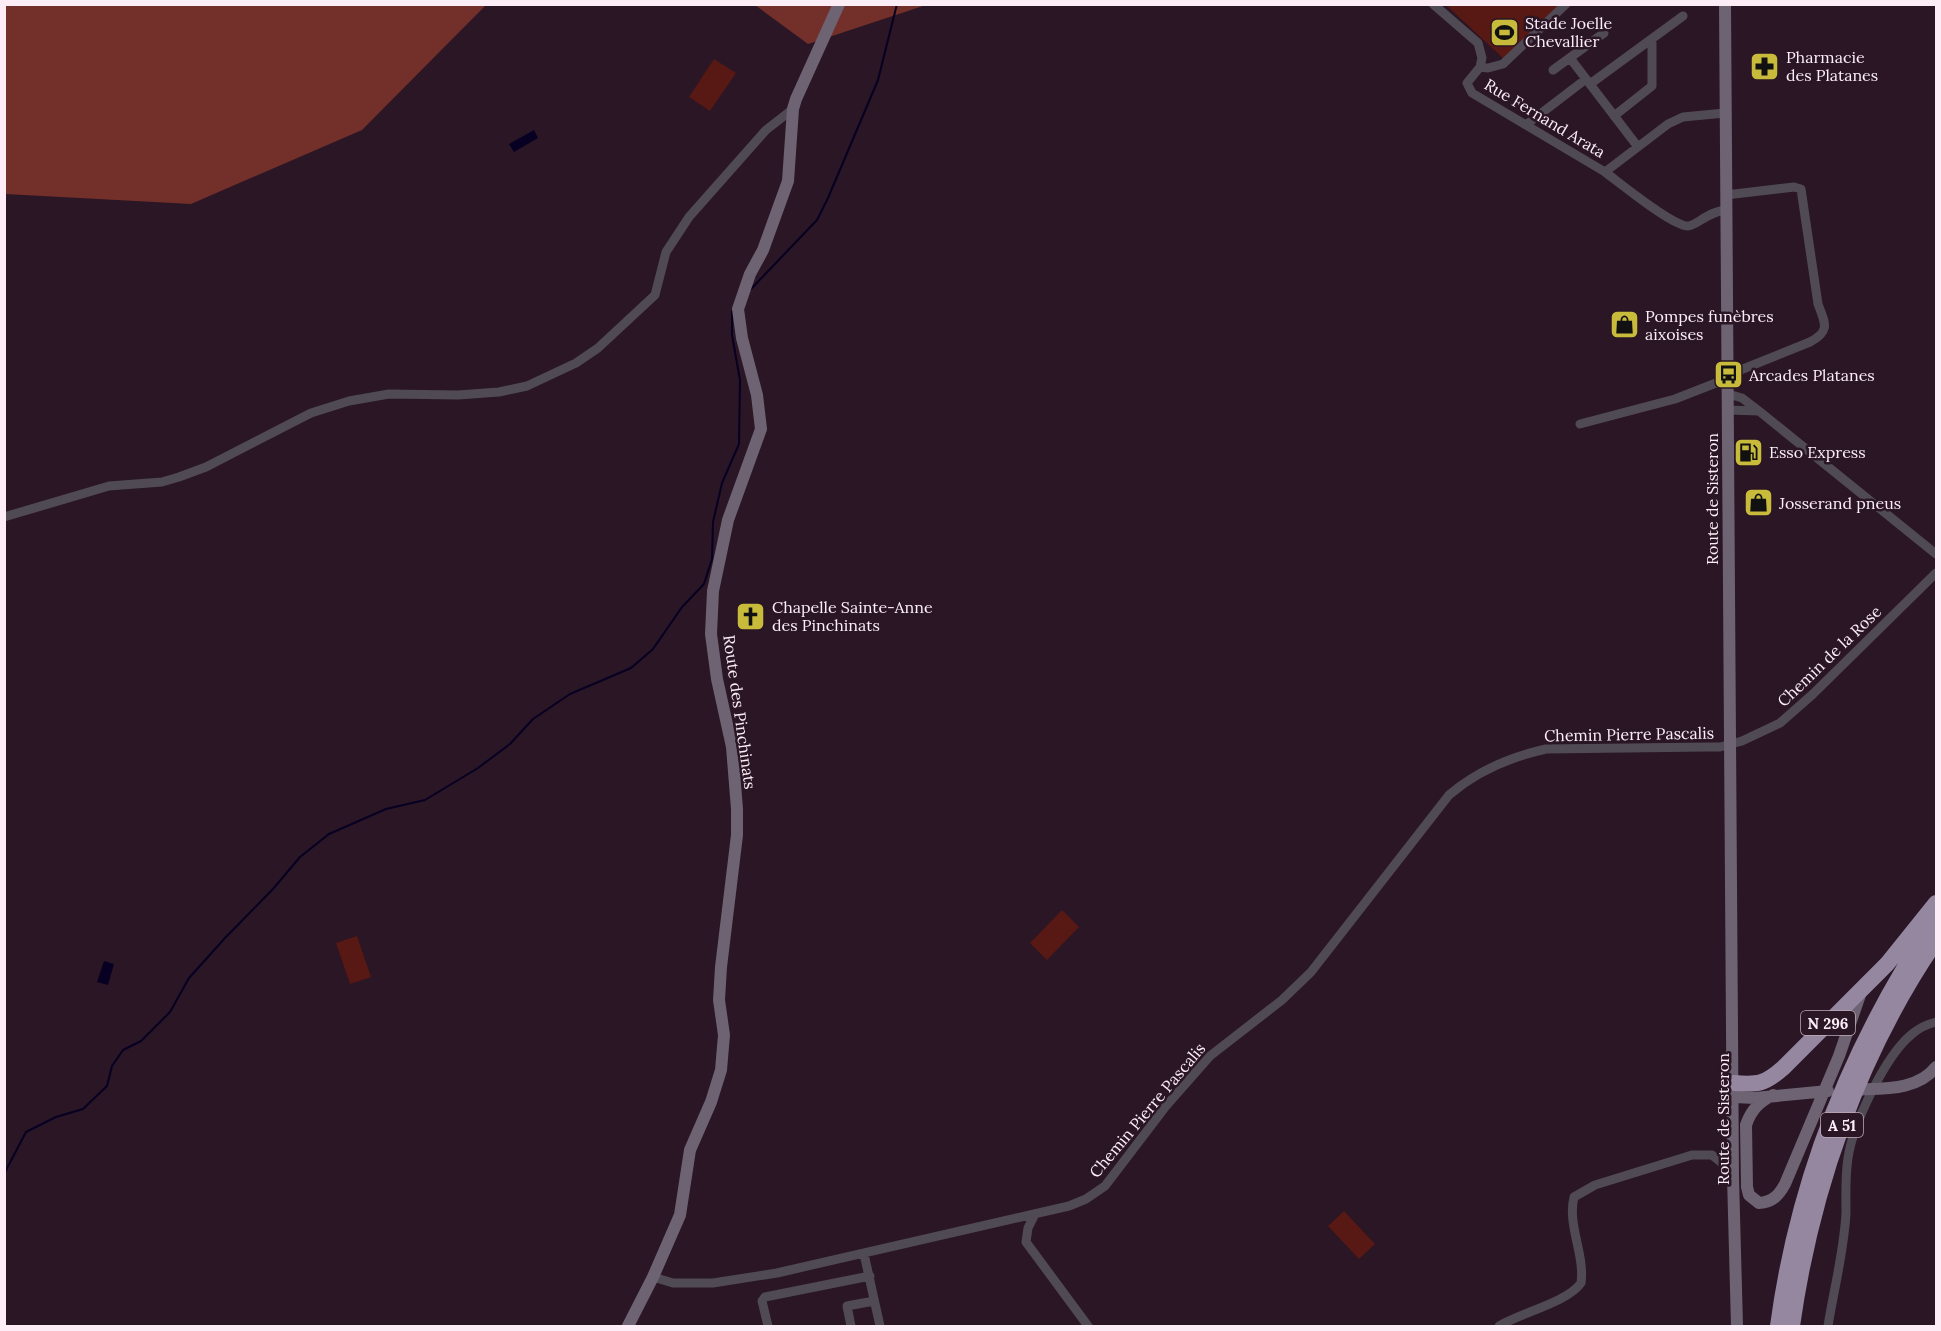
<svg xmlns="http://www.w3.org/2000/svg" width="1941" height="1331" font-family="Lora,serif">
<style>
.green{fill:#581814}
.forest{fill:#732f29}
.water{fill:#070022}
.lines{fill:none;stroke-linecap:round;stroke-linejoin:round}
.stream{stroke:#070022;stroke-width:2}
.street{stroke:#504a55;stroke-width:9}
.secondary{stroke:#6d6373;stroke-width:12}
.highway{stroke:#9687a1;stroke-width:16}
.labels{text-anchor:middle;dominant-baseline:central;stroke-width:5;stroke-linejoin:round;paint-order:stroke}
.shield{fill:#2a1625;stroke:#bdacb8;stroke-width:1.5}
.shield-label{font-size:15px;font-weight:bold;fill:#fcedf7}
.poi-label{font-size:16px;fill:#fcedf7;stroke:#2a1625;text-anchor:start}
.street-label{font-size:16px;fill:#fcedf7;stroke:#2a1625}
</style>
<rect width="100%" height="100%" fill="#2a1625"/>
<path class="green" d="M1446 5H1559L1504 59Z
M714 59 736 73 710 111 689 97Z
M1062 910 1079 927 1047 960 1030 943Z
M357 936 371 977 350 984 336 943Z
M1344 1211 1375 1244 1359 1259 1328 1226Z"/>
<path class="forest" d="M4 5H486L362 130 191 204 5 194Z
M755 5H926L808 44Z"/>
<path class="water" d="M534 130 538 138 514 152 509 144Z
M104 961 114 964 108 985 97 982Z"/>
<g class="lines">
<path class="stream" d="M751 289 817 220 828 198 878 80 897 4
M4 1174 26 1132 56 1117 83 1109 107 1086 112 1066 123 1050 141 1041 170 1012 189 978 225 938 273 889 300 857 329 834 386 809 425 800 478 768 510 744 533 719 570 694 631 668 653 649 682 607 704 584 712 559 713 522 722 483 739 444 740 380 732 335V311"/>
<path class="street" d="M1433 4 1478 43 1482 58 1480 67
M1566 4 1503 64 1488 68 1480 67 1467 83 1472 93 1605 172 1668 124 1683 117 1725 113
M1570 58 1638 147
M1553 70 1604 33
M1590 84 1683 16
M1614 116 1652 86V39
M1526 125 1586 79
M1605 172C1620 183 1672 226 1688 226 1696 226 1709 211 1726 210
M1726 195 1794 187 1801 189 1818 304C1825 323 1831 331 1810 342L1728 375
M1728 394 1742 398 1759 411 1936 554
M1728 410 1759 411
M1580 424 1675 399 1716 383 1728 382
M4 517 109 486 162 482 179 477 206 467 311 413 349 401 389 394 458 395 499 392 527 386 576 363 598 348 655 295 666 252 689 217 766 130 793 109
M1035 1214 1028 1228 1026 1242 1088 1326
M864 1254 880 1326
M653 1277 673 1283H713L777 1273 1069 1206 1086 1199 1105 1186 1166 1106 1210 1056 1282 1000 1311 972 1449 795C1477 771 1510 757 1546 749L1708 747H1720L1742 741 1780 723 1813 694 1936 573
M768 1326 762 1301 765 1297 870 1276
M851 1326 847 1306 874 1301
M1499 1326C1520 1313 1568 1302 1581 1283 1585 1254 1567 1225 1574 1197L1595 1185 1692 1155H1712L1723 1164 1733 1177
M1828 1326C1834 1289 1844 1251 1846 1213 1846 1195 1845 1177 1848 1158 1853 1124 1885 1056 1912 1034 1919 1028 1928 1024 1936 1022"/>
<path class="secondary" d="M1725 4 1733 1177 1737 1326
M1851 1090C1881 1088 1916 1092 1936 1067
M1773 1095C1759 1102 1751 1110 1746 1125L1747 1187 1749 1195 1759 1203C1773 1202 1779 1195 1785 1184L1839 1056 1860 995
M1734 1097 1755 1098 1828 1091
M628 1326 653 1277 680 1215 690 1150 711 1102 721 1070 724 1035 719 1000 721 967 737 835V809L732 747 717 679 711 634 713 591 728 520 761 429 757 395 742 338 738 309 750 274 763 250 788 181 793 109 796 99 839 4"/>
<path class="highway" d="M1734 1083C1758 1085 1765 1084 1783 1068L1887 964 1936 903
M1778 1326C1798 1177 1853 1042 1936 918
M1792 1326C1811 1191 1858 1055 1936 941"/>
</g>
<defs>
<symbol id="stadium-square" viewBox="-11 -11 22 22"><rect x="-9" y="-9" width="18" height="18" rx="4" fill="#c8bb3b" stroke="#2a1625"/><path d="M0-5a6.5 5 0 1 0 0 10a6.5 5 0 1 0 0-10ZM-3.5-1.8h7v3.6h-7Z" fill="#111"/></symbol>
<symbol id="pharmacy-square" viewBox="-11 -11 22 22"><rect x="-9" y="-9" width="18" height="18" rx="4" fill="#c8bb3b" stroke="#2a1625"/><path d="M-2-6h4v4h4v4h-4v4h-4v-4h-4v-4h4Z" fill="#111"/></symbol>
<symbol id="shop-square" viewBox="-11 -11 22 22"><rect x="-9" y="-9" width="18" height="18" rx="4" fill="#c8bb3b" stroke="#2a1625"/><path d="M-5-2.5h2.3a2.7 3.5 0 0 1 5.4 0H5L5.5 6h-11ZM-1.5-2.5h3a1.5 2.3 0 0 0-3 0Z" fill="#111"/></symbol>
<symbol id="bus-square" viewBox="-11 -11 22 22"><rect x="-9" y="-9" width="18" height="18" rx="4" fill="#c8bb3b" stroke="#2a1625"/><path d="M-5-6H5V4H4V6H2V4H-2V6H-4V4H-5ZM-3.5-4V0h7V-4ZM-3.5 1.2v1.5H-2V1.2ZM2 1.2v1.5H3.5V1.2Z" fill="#111"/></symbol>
<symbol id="fuel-square" viewBox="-11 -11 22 22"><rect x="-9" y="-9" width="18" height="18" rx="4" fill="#c8bb3b" stroke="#2a1625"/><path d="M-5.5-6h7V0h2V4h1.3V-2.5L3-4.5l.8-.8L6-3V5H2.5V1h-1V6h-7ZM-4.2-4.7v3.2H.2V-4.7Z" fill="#111"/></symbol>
<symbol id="church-square" viewBox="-11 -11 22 22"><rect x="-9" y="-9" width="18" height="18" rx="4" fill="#c8bb3b" stroke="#2a1625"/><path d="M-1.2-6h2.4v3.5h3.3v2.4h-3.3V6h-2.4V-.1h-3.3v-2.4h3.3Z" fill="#111"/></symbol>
</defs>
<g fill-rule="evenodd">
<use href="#stadium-square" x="1488" y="16" width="33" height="33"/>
<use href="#pharmacy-square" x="1748" y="50" width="33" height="33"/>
<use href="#shop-square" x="1608" y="308" width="33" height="33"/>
<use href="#bus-square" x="1712" y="358" width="33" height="33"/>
<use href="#fuel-square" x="1732" y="436" width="33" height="33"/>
<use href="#shop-square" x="1742" y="486" width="33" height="33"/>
<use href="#church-square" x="734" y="600" width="33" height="33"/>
</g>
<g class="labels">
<g class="shield">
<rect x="1801" y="1011" width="54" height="24" rx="4.5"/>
<rect x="1821" y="1113" width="42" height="24" rx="4.5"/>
</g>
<g class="shield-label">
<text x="1828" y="1023">N 296</text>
<text x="1842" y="1125">A 51</text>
</g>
<g class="poi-label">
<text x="1525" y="23">Stade Joelle<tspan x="1525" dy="18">Chevallier</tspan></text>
<text x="1786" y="57">Pharmacie<tspan x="1786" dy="18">des Platanes</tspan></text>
<text x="1645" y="316">Pompes funèbres<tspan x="1645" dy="18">aixoises</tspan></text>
<text x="1749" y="375">Arcades Platanes</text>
<text x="1769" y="452">Esso Express</text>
<text x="1779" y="503">Josserand pneus</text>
<text x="772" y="607">Chapelle Sainte-Anne<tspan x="772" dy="18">des Pinchinats</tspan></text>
</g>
<g class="street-label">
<text transform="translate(1545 118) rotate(31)">Rue Fernand Arata</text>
<text transform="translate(1712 499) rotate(-90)">Route de Sisteron</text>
<text transform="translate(1829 656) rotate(-44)">Chemin de la Rose</text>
<text transform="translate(740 712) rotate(82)">Route des Pinchinats</text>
<text transform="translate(1629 734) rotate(-1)">Chemin Pierre Pascalis</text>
<text transform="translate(1147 1110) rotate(-50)">Chemin Pierre Pascalis</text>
<text transform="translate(1723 1119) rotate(-90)">Route de Sisteron</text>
</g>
</g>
<rect width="1941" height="1331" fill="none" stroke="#fcedf7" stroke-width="12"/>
</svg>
